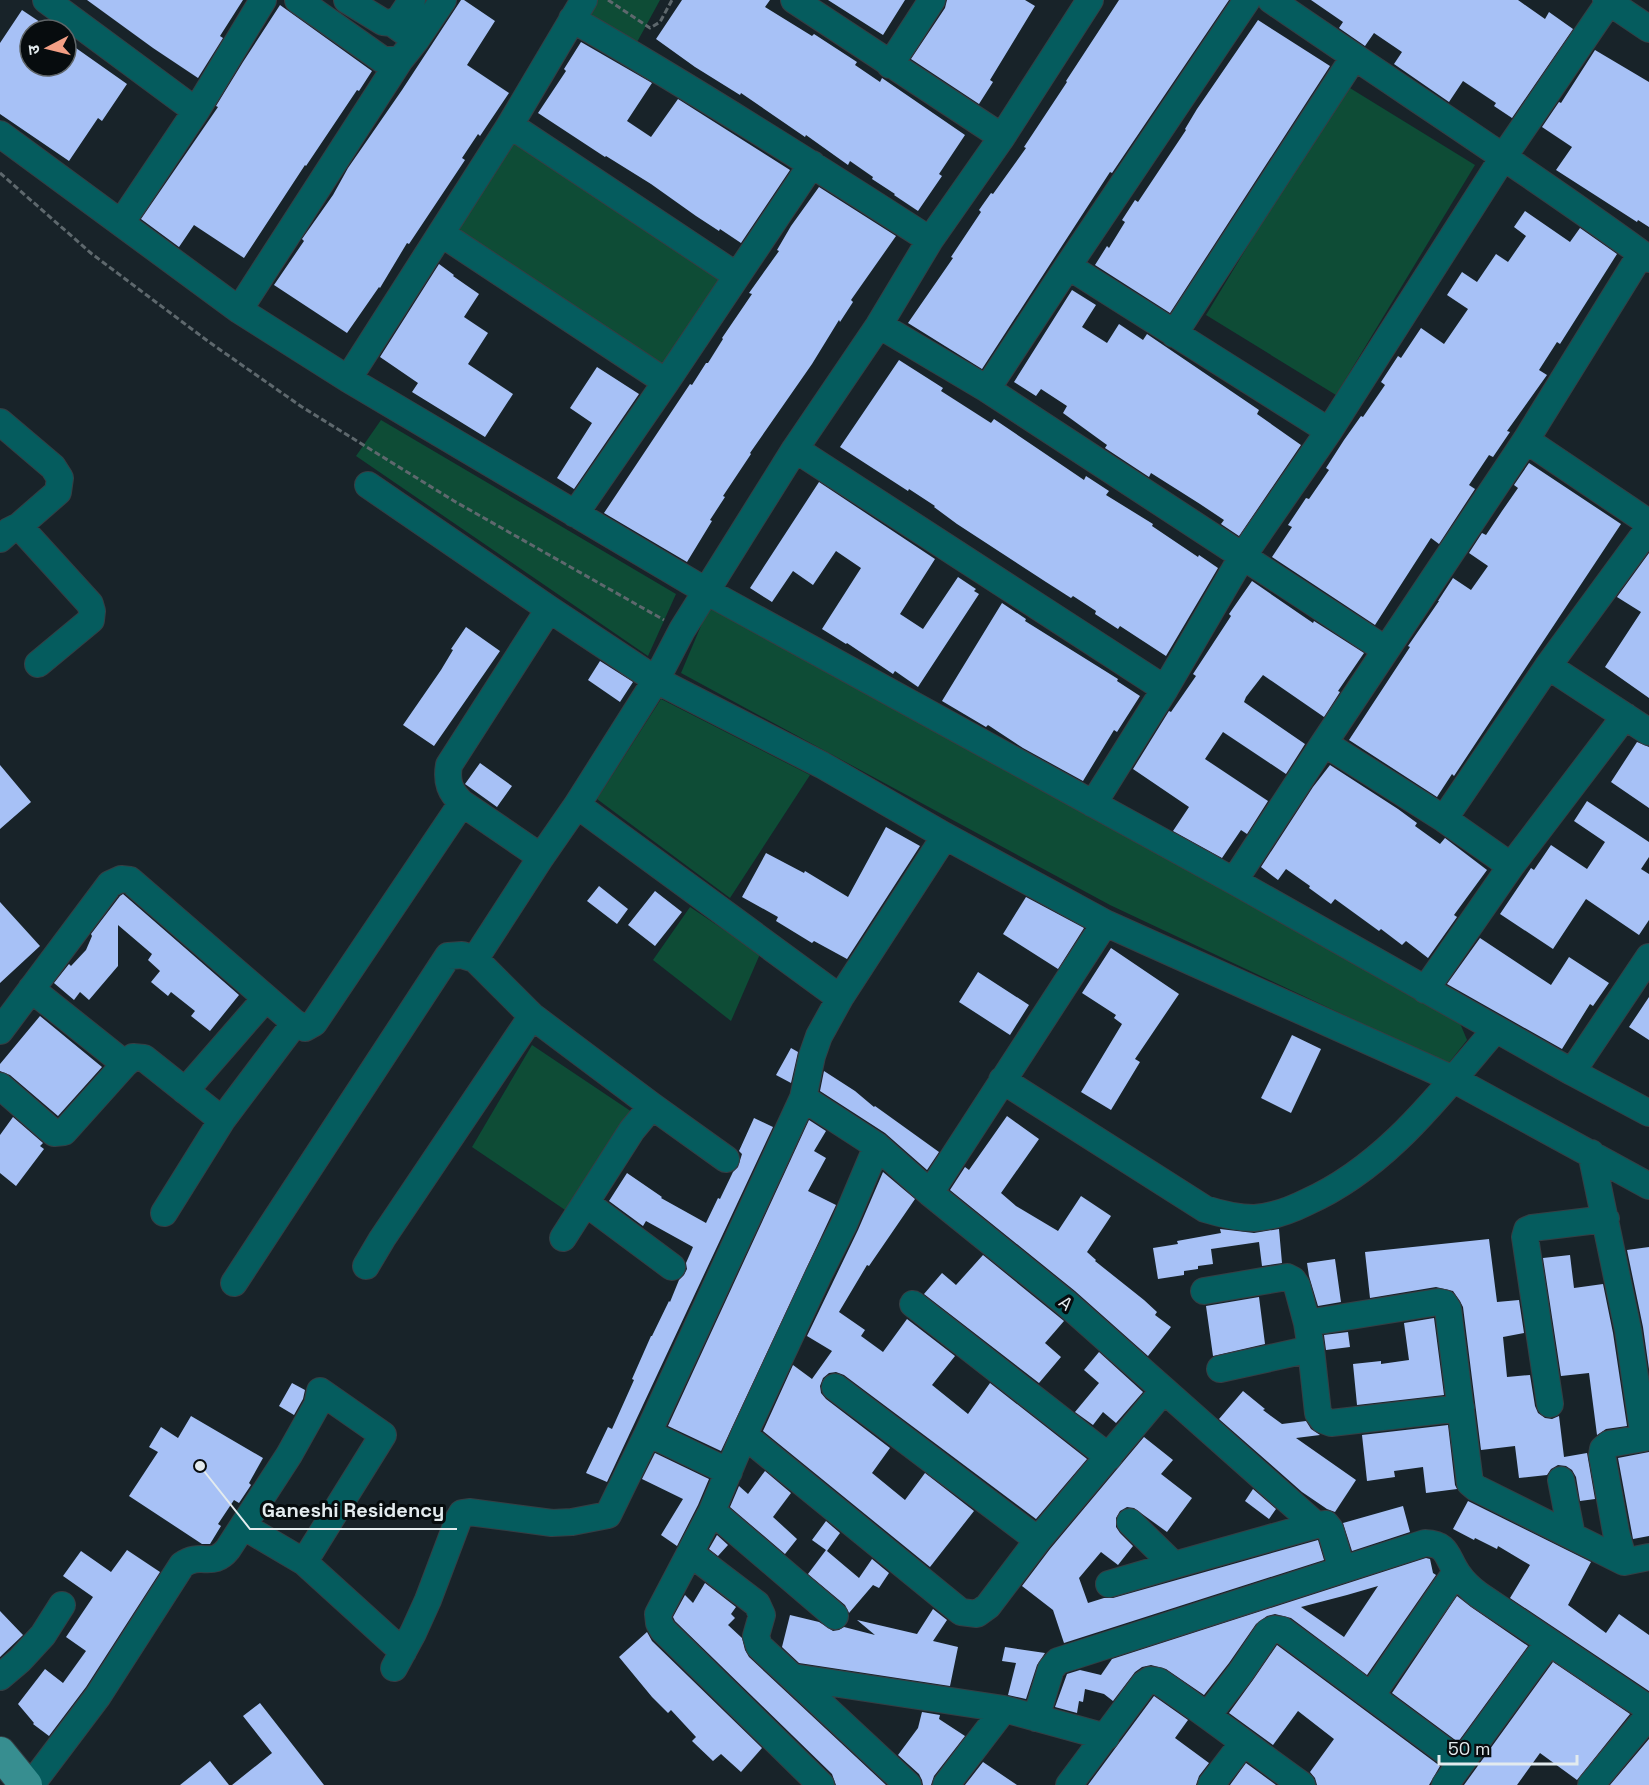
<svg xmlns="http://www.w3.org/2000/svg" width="1649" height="1785" font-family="'Space Grotesk','Noto Sans Devanagari',sans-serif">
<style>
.green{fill:#0e4c36}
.building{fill:#a7c1f6;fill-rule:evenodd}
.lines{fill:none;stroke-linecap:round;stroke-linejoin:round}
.minor-casing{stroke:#343f45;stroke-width:28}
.major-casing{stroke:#343f45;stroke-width:34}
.path{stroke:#5e686d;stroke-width:3;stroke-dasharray:6 3;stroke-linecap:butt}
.minor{stroke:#055c5e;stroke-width:26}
.major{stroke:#378e90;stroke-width:32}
.labels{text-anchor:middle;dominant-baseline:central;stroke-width:6;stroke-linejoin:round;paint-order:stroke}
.street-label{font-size:18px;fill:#e3ebee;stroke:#070c0e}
.leader{fill:none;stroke:#e3ebee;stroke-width:2}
.callout-dot{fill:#e3ebee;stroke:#070c0e;stroke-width:2}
.callout-label{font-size:20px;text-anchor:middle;font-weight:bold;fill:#e3ebee;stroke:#070c0e;stroke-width:6;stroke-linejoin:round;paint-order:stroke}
</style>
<rect width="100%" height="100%" fill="#182329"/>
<path class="green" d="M597 0H660L636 44 589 14Z
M1345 85 1475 165 1336 395 1206 315Z
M513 140 726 282 664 370 454 234Z
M381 420 676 594 648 656 356 456Z
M709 607 1457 1016 1467 1040 1448 1064 1110 905 681 673Z
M661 699 810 775 730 898 597 799Z
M690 907 760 954 731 1021 653 960Z
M532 1045 635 1114 574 1216 472 1147Z"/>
<path class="building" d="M87 0H243L220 36 223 38 198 78 153 48Z
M461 0H464L495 21 467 65 509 93 480 136 478 134 462 158 465 160 409 244 407 243 380 288 379 287 347 333 274 285 304 241 302 239 333 195 348 168 402 90Z
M682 0H770L765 7 812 36 814 34 857 62 855 65 880 82 882 78 965 135 939 174 942 176 918 211 894 195 895 194 872 179 873 177 850 161 848 165 806 135 805 137 741 93 740 95 695 67 656 39Z
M828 0H905L883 35Z
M947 0H1025L1035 6 990 80 993 82 979 104 911 59 945 8Z
M1119 0H1229L1112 173 1110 172 982 369 908 323 953 258 951 257 981 212 979 210 991 193 993 194 1026 148 1024 147 1067 82 1066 81Z
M1311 0H1518L1545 19 1549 12 1573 29 1512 118 1494 106 1496 103 1463 81 1449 102 1394 64 1402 52 1374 33 1365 46 1339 28 1343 22Z
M280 5 372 71 359 91 357 90 306 166 305 165 244 258 194 225 179 247 141 219 218 107 216 106 243 62Z
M22 10 52 30H30V66H66V41L127 84 102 121 98 118 69 161 0 114V43Z
M1258 20 1330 66 1170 313 1095 265 1107 246 1109 248 1125 222 1122 220 1135 200 1138 202 1186 130 1185 129 1197 109Z
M581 42 652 83 627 121 651 137 678 99 790 170 741 243 720 229 719 231 696 216 651 184 606 156 605 157 538 113 566 71 564 69Z
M1595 50 1649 82V227L1638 220 1637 222 1556 170 1572 147 1542 127 1559 102 1561 103Z
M819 187 896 236 851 300 853 302 840 322 839 320 812 364 750 453 751 454 723 496 725 497 710 520 712 521 687 562 604 513 690 384 692 385 706 363H708L723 339 722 338 752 294 749 293 779 251 777 250 791 226Z
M1525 211 1570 242 1580 228 1617 254 1560 344 1557 342 1539 370 1547 375 1507 431 1510 432 1493 457 1489 455 1469 485 1475 489 1439 544 1431 538 1375 625 1272 557 1292 527 1288 525 1306 498 1309 499 1329 470 1326 468 1344 440 1361 416 1363 417 1385 385 1381 382 1398 356 1401 358 1421 328 1444 344 1468 309 1447 295 1462 272 1477 282 1496 254 1508 262 1526 236 1514 227Z
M439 264 454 275 453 276 479 294 464 317 488 333 468 364 513 394 485 437 412 392 418 383 380 357Z
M1072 290 1096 305 1082 327 1107 343 1119 324 1143 340 1147 334 1259 410 1257 414 1301 445 1239 536 1221 524 1224 520 1200 504 1151 473 1149 477 1105 448 1107 445 1063 413 1067 406 1041 389 1036 396 1014 382Z
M899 360 943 388 941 391 991 423 994 419 1084 480 1086 476 1109 491 1106 495 1153 524 1152 526 1198 557 1199 555 1218 568 1166 656 1120 626 1118 629 1095 614 1096 611 1073 596 1071 598 1046 582 957 524 934 507 935 506 909 489 908 491 840 447Z
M597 367 639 394 574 489 557 478 592 423 570 408Z
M1529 463 1621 524 1454 776 1452 774 1437 797 1349 740 1410 647 1408 646 1439 601H1438L1453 578 1471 590 1488 566 1469 553 1482 533 1486 535 1502 511 1518 488 1514 485Z
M819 482 935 559 900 614 923 629 958 577 976 589 974 591 979 594 918 687 895 671 893 674 847 643 846 644 822 629 861 568 836 551 813 585 793 571 772 602 750 588Z
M1649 553V698L1605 667 1641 612 1617 597Z
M1252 581 1313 623 1314 621 1364 653 1338 691 1340 692 1324 717 1263 675 1246 697 1244 702 1305 744 1286 774 1223 732 1205 759 1268 801 1247 834 1241 830 1222 858 1173 831 1189 807 1133 769 1169 711 1171 712 1196 676 1193 674 1231 616 1229 614Z
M1002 603 1026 619 1025 621 1118 679 1117 681 1140 696 1117 732 1114 730 1083 781 1023 748 988 725 986 727 942 701Z
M466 627 500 651 434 746 403 725 441 670 453 650 451 649Z
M600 661 633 682 620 702 588 680Z
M1637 742 1649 747V808L1611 782Z
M480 763 512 786 497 807 465 784Z
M0 765 31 802 0 829Z
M1330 765 1398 809 1417 823 1415 826 1440 844 1445 838 1487 870 1454 915 1457 917 1428 958 1406 941 1402 945 1381 929 1379 931 1335 899 1331 904 1309 888 1310 886 1286 869 1278 880 1261 867 1313 787Z
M1587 801 1649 842V857L1641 869 1649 874V920L1639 935 1586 899 1553 949 1500 914 1531 868 1534 870 1551 845 1587 869 1605 842 1574 821Z
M886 827 920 846 847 959 814 941 812 943 776 921 778 917 742 897 766 853 804 873 805 871 848 897Z
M599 886 628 909 617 924 587 901Z
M655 891 682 912 655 946 628 925Z
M123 894 239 995 210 1031 191 1016 195 1011 171 992 168 996 151 982 160 971 148 960 152 954 118 925V966L89 1000 80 992 74 1000 54 983 69 964 71 966 86 950 92 936 91 934 120 896Z
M1026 897 1084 928 1058 969 1003 934Z
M0 902 40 946 0 983Z
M1480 938 1551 985 1569 957 1609 983 1593 1006 1590 1004 1562 1049 1447 984Z
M1111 948 1179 994 1135 1059 1140 1062 1111 1110 1081 1092 1122 1024 1114 1018 1116 1015 1082 993Z
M978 972 1029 1005 1010 1035 959 1002Z
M1649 997V1040L1629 1027Z
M40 1016 102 1067 58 1116 10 1075 0 1071V1064Z
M1292 1035 1321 1049 1291 1113 1261 1098Z
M791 1048 798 1052 791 1083 776 1075Z
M824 1071 855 1091 874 1107 875 1106 939 1152 927 1170 885 1133 820 1091Z
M1007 1116 1039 1139 1001 1193 1016 1206 1058 1231 1081 1196 1111 1216 1087 1252 1096 1260 1095 1261 1144 1300 1157 1312 1155 1315 1171 1327 1148 1356 1075 1291 950 1190 965 1167 969 1170Z
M13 1117 43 1143 40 1146 44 1149 16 1186 0 1173V1135Z
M754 1118 773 1127 607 1482 586 1473 608 1427 612 1429 634 1380 632 1379 651 1336H652L669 1301 670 1302 679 1280 684 1275 687 1269 686 1263 693 1247 646 1221 643 1226 609 1201 627 1173 662 1197 661 1198 706 1223 718 1198 720 1199 733 1172 738 1167 742 1154 739 1151Z
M809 1120 826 1131 814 1151 826 1158 808 1191 836 1205 721 1451 668 1426Z
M883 1172 915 1199 869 1266 867 1265 839 1312 865 1330 861 1336 883 1352 907 1319 955 1356 932 1385 968 1414 990 1383 1087 1459 1036 1519 844 1375 836 1372 829 1373 823 1378 820 1386 821 1393 826 1399 890 1448 872 1473 905 1500 925 1473 974 1511 930 1567 763 1431 793 1365 812 1379 832 1351 807 1336 858 1230Z
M1220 1229 1254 1233 1279 1229 1282 1263 1262 1266 1259 1242 1211 1249 1213 1264 1198 1266V1269L1184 1271V1275L1158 1279 1153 1248 1178 1244 1177 1241 1221 1233Z
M1489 1239 1497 1302 1519 1300 1524 1333 1503 1337 1507 1377 1530 1375 1535 1406 1538 1413 1545 1418 1552 1419 1559 1416 1564 1457 1587 1453 1595 1499 1580 1501 1576 1477 1572 1470 1566 1466 1558 1465 1551 1469 1547 1475 1519 1478 1515 1446 1481 1450 1463 1307 1460 1301 1453 1291 1436 1287 1370 1298 1365 1252Z
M1649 1247V1369L1643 1327 1627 1250Z
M983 1255 1064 1321 1045 1343 1061 1357 1039 1383 924 1294 942 1273 956 1285Z
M1570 1255 1574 1288 1603 1284 1613 1333 1627 1426 1606 1429 1597 1435 1589 1373 1561 1376 1543 1258Z
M1335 1259 1341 1302 1318 1306 1309 1276 1307 1263Z
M1259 1297 1265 1344 1213 1356 1206 1306Z
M1434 1318 1444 1395 1357 1405 1353 1364 1381 1361V1364L1409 1360 1404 1323Z
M1348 1332 1350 1347 1326 1350 1324 1335Z
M1099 1352 1143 1392 1116 1423 1103 1412 1093 1425 1075 1412 1099 1383 1084 1370Z
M292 1383 305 1390 303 1399 294 1415 279 1406Z
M1243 1391 1265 1409 1263 1410 1282 1424 1306 1421 1311 1429 1320 1435 1296 1438 1356 1480 1335 1512 1327 1509 1302 1492 1219 1419Z
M191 1416 263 1458 249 1483 251 1485 239 1503 234 1500 218 1524 221 1526 210 1544H202L129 1496 158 1452 149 1447 161 1427 178 1438Z
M1448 1425 1455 1485 1457 1489 1426 1493 1423 1467 1394 1471 1395 1477 1367 1481 1362 1435Z
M1144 1437 1173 1460 1161 1474 1192 1498 1167 1532 1134 1508 1127 1507 1120 1511 1116 1518V1527L1120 1533 1133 1546 1118 1565 1101 1552 1079 1578 1088 1603 1104 1598H1113L1318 1540 1324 1560 1064 1643 1053 1610 1022 1586 1050 1549Z
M1649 1452V1536L1633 1539 1618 1458Z
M655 1453 709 1479 698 1505 677 1546 661 1535 683 1499 642 1479Z
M765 1471 791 1493 773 1517 797 1539 785 1554 730 1507 739 1486 748 1494Z
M1253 1489 1276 1509 1269 1519 1245 1501Z
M1468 1501 1591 1562 1568 1605 1606 1633 1619 1614 1649 1635V1691L1510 1598 1530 1565 1498 1546 1497 1549 1475 1538 1474 1540 1453 1529Z
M1403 1506 1410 1532 1352 1551 1343 1523Z
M826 1521 840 1533 827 1551 859 1578 872 1559 889 1573 879 1588 873 1585 849 1613 845 1605 808 1574 826 1550 812 1540Z
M717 1535 728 1545 718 1556 709 1549Z
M127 1550 160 1572 86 1687 49 1736 33 1724 34 1723 18 1704 45 1669 63 1683 86 1651 66 1637 93 1597 63 1576 81 1551 111 1572Z
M1426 1558 1430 1559 1433 1573 1436 1575 1367 1675 1291 1618 1275 1614 1267 1616 1256 1624 1229 1663 1204 1695 1166 1669 1151 1665 1142 1667 1135 1672 1113 1701 1104 1694 1085 1689 1083 1702 1079 1701 1077 1713 1055 1707 1067 1674 1080 1670 1101 1675 1112 1659ZM1378 1586 1344 1637 1301 1607 1347 1595Z
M705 1583 736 1607 731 1614 735 1618 728 1625 742 1638 745 1650 749 1657 886 1785H836L832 1774 675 1621 673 1617 685 1595 693 1603Z
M1457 1596 1471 1607 1528 1646 1458 1742 1392 1693Z
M933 1609 947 1620 933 1641 958 1647 950 1686 799 1663 782 1647 790 1615 819 1622 833 1631 839 1630 844 1627 875 1635 857 1620 917 1634Z
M0 1611 23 1635 0 1657Z
M647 1632 652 1641 762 1748 741 1772 721 1754 713 1761 692 1741 696 1737 671 1710 668 1713 652 1697 619 1657Z
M1277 1645 1440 1766 1429 1785H1317L1315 1778 1310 1772 1334 1739 1298 1711 1273 1745 1229 1713 1253 1680Z
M1005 1647 1045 1653 1037 1665 1026 1699 1008 1695 1016 1663 1002 1661Z
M1553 1662 1630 1714 1577 1780 1540 1753 1517 1785H1464Z
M1154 1696 1188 1720 1175 1738 1209 1763 1199 1776 1196 1785H1088Z
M260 1703 324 1785H232L272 1753 243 1716Z
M922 1712 940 1715 939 1719 965 1736 934 1776 931 1785H923L922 1780 919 1774 898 1755 918 1728Z
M1649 1739V1785H1610Z
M210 1761 229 1785H180Z
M983 1762 1017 1785H965Z
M1246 1763 1257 1771 1276 1785H1230Z"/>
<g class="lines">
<defs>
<path id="minor" d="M46 0 196 111
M298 0 383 60H400
M347 0 383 22 392 23 416 40
M794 0 1002 137
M1271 0C1397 87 1526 169 1649 259
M1606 0 1649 29
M572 19C694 89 812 164 930 240
M392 23 400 18 412 0
M890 65 932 0
M510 125 737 276
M0 134 239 310 348 379 706 591 1234 881 1572 1072 1649 1113
M121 223 196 111 263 0
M442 234 666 382
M1068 266 1329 431
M239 310 400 60 416 40 443 0
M879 325 987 389 1386 650
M1174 334 1354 57
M348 379 510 125 584 0
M987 389 1068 266 1247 0
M0 422 53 467 60 478 58 492 19 526 9 531 0 539
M1526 440 1649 523
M795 449 1165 689
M368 485 549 609 656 680 822 765 945 836 1105 923 1453 1079 1649 1186
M575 514 666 382 812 164
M19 526 90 604 92 611 91 620 38 664
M1548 666 1649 732
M1324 743 1444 819 1511 866
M1093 804 1165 689 1242 557 1329 431 1504 156 1609 2
M577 805 840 998
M1444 819 1548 666 1649 528
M541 857 462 803C450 792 446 782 449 765L549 609
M1234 881 1324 743 1526 440 1641 254
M475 959 541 857 577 805 656 680 682 630 795 449 879 325 930 240 1002 137 1090 0
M31 989 125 1064
M1425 990 1511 866 1625 716
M0 1031 110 884 121 879 130 880 295 1023 305 1028 314 1023 462 803
M1572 1072 1649 957
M1002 1080 1205 1209C1221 1214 1237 1218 1254 1218 1272 1217 1291 1210 1307 1202 1386 1167 1440 1094 1495 1030
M0 1086 54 1133 64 1132 125 1064 133 1057 144 1058 222 1120 164 1213
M185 1091 266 998
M803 1098 877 1146 930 1193 1066 1303 1316 1525
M222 1120 295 1023
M1591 1153 1628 1330 1644 1438
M930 1193 1105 923
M586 1203 672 1267
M563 1238 632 1130 652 1106
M366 1266 382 1239 532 1016
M234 1283 448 956 462 955 475 959 532 1016 652 1106 726 1159
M1204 1291 1287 1277 1293 1280 1297 1286 1307 1323 1311 1349 1318 1413 1323 1420 1331 1423 1461 1408
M913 1304 1109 1457
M1307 1323 1438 1302 1444 1303 1448 1309 1470 1483 1476 1488 1624 1562 1649 1557
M1220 1369 1311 1349
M835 1387 1038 1540
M1550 1404 1525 1237 1527 1230 1532 1228 1606 1219
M648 1433 729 1472
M744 1435 961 1612 977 1614 988 1606 1038 1540 1164 1390
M1561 1480 1572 1536
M712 1511 835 1616
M1130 1522 1174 1565 1316 1525 1326 1524 1330 1529 1342 1569
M690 1553 757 1604 762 1615 756 1636 759 1646 908 1785
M304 1562 403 1652
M1624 1562 1616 1532 1602 1455 1603 1449 1609 1444 1649 1437
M1109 1584 1174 1565
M394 1668 413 1633 428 1600 459 1518 462 1513 469 1512 552 1523 572 1522 608 1515 648 1433 803 1098 812 1056 819 1036 840 998 945 836
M0 1677 20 1660 43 1635 62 1605
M793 1677 1004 1709 1106 1737
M1371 1696 1456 1572
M1208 1715 1241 1672 1268 1632 1274 1629 1282 1630 1460 1762
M1036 1718 1051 1669 1058 1661 1425 1543C1449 1544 1446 1557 1458 1574 1464 1583 1471 1589 1479 1595L1649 1709
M31 1785 98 1696 182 1565C202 1551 212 1569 228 1549L289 1455 317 1405 320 1391 383 1435 304 1562 243 1526
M821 1785 663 1630 659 1623 658 1614 712 1511 744 1435 819 1274 844 1224 877 1146
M946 1785 1004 1709
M1069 1785 1144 1684 1150 1680 1158 1681C1207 1714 1254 1751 1302 1785
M1211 1785 1243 1743
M1445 1785 1549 1642
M1591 1785 1649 1715"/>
<path id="major" d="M0 1753 26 1785"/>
</defs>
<use href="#minor" class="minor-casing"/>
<use href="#major" class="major-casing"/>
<path class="path" d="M608 0 650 28 660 22 672 0
M0 173 92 254 209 342 302 407 454 501 664 620"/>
<use href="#minor" class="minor"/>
<use href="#major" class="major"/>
</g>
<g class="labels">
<g class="street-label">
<text transform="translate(1066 1303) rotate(40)">A</text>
</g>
</g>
<path class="leader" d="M200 1466L250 1529H457"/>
<circle class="callout-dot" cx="200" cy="1466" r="6"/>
<g class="callout-label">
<text x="353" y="1517">Ganeshi Residency</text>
</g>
<g transform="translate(48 48) rotate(263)"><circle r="28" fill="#070c0e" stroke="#5f6568" stroke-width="1.5"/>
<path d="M0-4.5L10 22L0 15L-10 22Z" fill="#f39f85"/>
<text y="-9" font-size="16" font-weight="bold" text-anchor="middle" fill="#e3ebee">उ</text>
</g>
<path d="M1439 1755v9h138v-9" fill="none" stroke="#e3ebee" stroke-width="3"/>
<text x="1448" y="1755" font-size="18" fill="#e3ebee" stroke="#070c0e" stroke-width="4.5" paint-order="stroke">50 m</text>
</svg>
